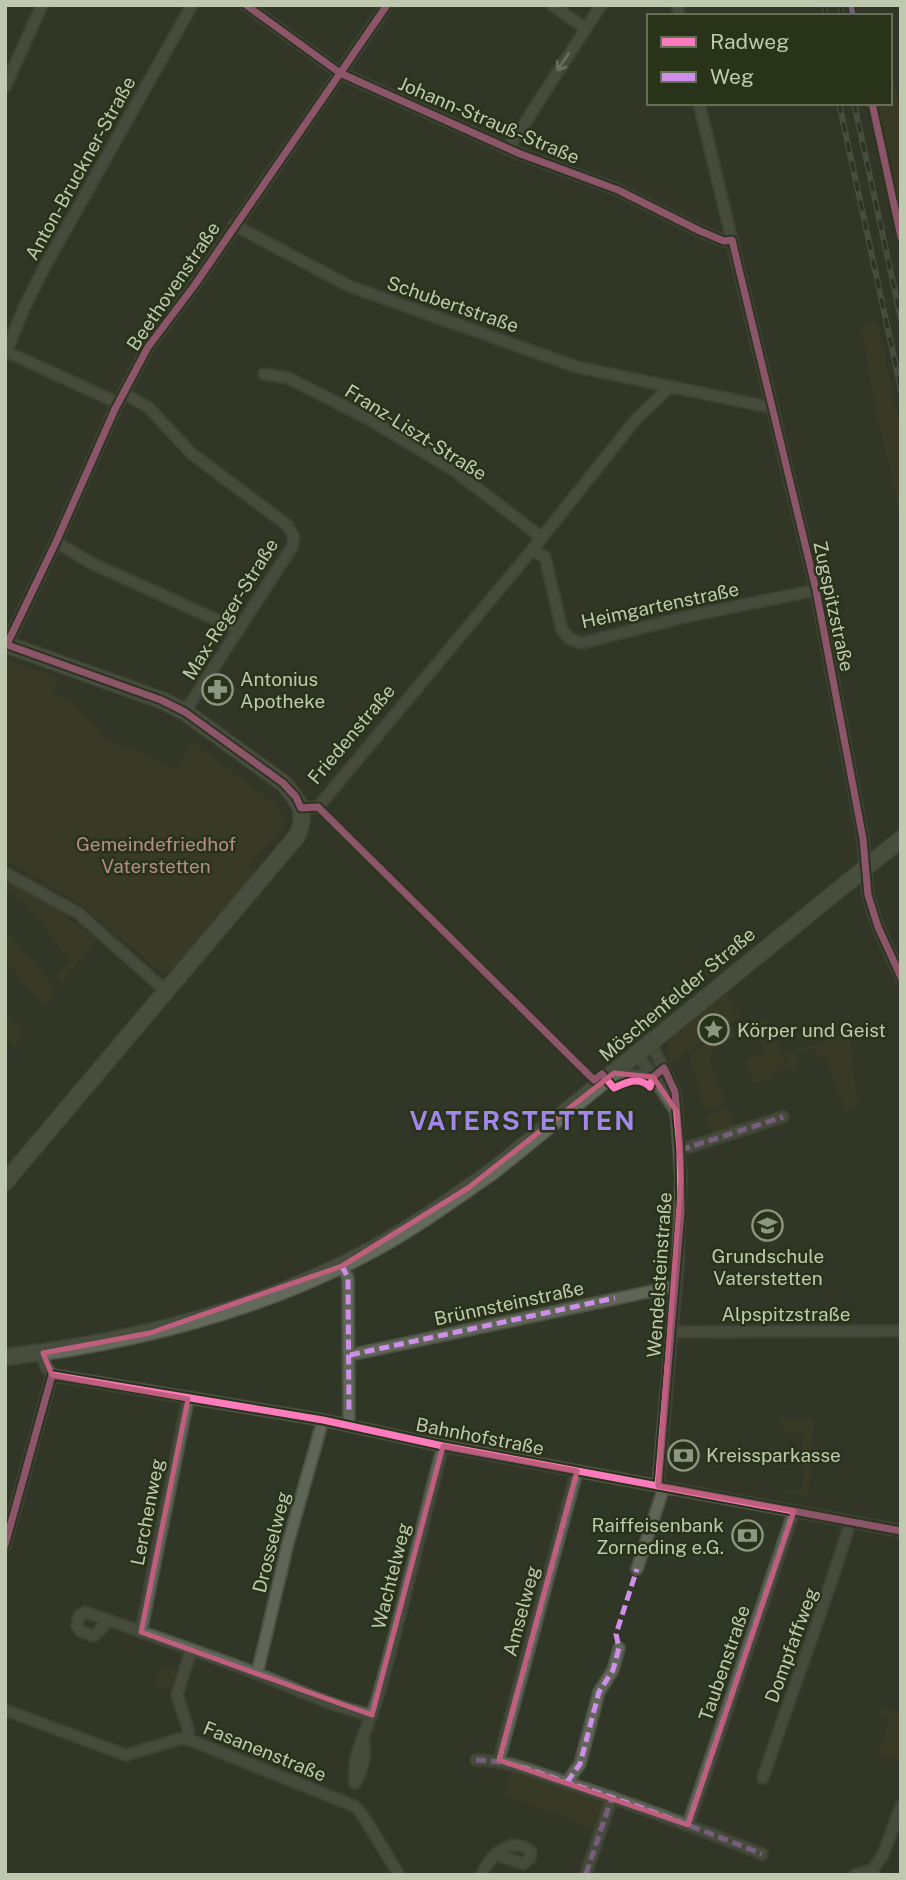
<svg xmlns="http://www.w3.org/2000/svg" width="906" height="1880" font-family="'Public Sans',sans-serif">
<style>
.green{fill:#443f27}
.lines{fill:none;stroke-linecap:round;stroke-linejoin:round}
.street-casing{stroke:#4d5245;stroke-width:14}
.secondary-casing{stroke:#4d5245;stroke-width:19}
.street{stroke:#5f6557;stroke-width:10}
.secondary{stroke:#636a5b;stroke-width:16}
.rail-casing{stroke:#63685b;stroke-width:6}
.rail{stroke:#283319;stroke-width:3.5;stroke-dasharray:10;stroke-linecap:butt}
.quiet{stroke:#ce8fe9;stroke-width:5;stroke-dasharray:10 5;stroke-linecap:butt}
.cycleway-casing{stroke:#283319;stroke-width:11}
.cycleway{stroke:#fd7abc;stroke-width:7}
.oneway{stroke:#a6b09a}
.marked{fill:none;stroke:#c05f7d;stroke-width:5;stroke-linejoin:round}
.labels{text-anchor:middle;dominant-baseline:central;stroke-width:5;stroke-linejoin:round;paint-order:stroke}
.street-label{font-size:19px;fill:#bec9b0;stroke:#283319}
.poi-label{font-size:19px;fill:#bec9b0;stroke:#283319;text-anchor:start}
.park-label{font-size:19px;fill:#b68c8b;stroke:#283319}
.district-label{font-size:26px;font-weight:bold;letter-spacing:2px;fill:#a087e9;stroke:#283319}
</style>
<rect width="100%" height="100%" fill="#313727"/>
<path class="green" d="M890 73 893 76 901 118V226L875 103H890Z
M877 322 901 433V517L873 395 862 328Z
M5 659 58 678 53 693C72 700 94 722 106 739L175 768 193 743 275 804 285 823 248 867 255 873 179 964 164 974 83 906 36 877 5 861Z
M5 879 40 896 96 939 63 982 57 975 72 962 24 900H18L11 891 5 895Z
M9 933 57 991 45 1007 5 960V935Z
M725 992 732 1003 730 1006 735 1013 738 1012 741 1017 670 1063 667 1042Z
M5 1010 24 1034 14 1047 5 1038Z
M767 1019 785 1062 788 1060 786 1054 849 1033 858 1106 845 1110 826 1056 819 1058 815 1047 796 1053 800 1065 796 1066 798 1072 792 1074 790 1065 782 1068 780 1064 776 1065 778 1069 770 1072 772 1078 755 1084 745 1061 765 1053 753 1026Z
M731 1028 735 1037C728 1041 715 1046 711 1053 707 1063 721 1092 726 1102L706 1112 692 1065 691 1054Z
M728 1108 736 1128 712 1136 707 1117Z
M779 1418 813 1420 808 1496 783 1492V1488L790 1491 803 1490 805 1466 798 1465 799 1459H801L803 1435 797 1434V1431L784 1433V1425H779Z
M162 1666 177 1672 180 1676 176 1692 156 1684Z
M882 1707 901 1713 900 1761 879 1754 890 1718 879 1714Z
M513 1769 604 1803 594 1829 504 1794Z"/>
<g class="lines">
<defs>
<path id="street" d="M246 5 340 73 518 153 618 190 700 231 724 241 732 240
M552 5 585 28
M677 5 679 16
M5 87 42 5
M699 103 816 590 863 839 868 895 878 927 901 977
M508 149 601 5
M234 225 349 286 577 367 773 408
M5 351 118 403
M6 352 24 308 44 268 192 5
M264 374 288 378 367 418 455 471 541 537
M123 393 148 407 192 454 287 525 294 537 292 547 185 712
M56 542 93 564 239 630
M532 550 545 557 562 630 570 639 582 643 685 617 816 590
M7 644 56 542 115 409 148 347 194 286 387 5
M301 808 318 807 532 550 636 419 671 386
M5 873 78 913 166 991
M650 1042 675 1092 681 1178 678 1264 658 1486
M637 1053 675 1110
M614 1073 653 1077
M680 1150 783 1117
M342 1266 348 1278 349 1426
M672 1332 901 1331
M43 1353 45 1366 52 1375 323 1420 443 1446 901 1531
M350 1355 676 1286
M5 1545 52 1375
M637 1569 664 1487
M106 1619 103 1627 93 1636 80 1631 77 1626 79 1616 85 1612C142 1632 200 1652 256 1673 294 1688 332 1707 372 1715
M141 1632 188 1399
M257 1674 288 1543 323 1420
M5 1710 126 1755 179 1739H188L354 1806 362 1814 399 1875
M363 1738C367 1754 363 1769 355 1783 351 1752 370 1725 378 1696 402 1613 421 1529 443 1446
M188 1739V1729L177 1695 191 1650
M476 1760C508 1760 535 1772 565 1782 631 1803 697 1828 762 1854
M499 1760 577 1471
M763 1778C791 1693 824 1609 850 1523
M567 1782 580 1764 599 1692 613 1670 619 1648
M688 1825 794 1511
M871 1872 883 1855 901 1806
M586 1874 612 1797
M482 1875C489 1856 512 1834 531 1852L530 1858 523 1864 496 1854
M855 1875 866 1871 875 1875"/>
<path id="secondary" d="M5 644 161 700 185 712 283 783C299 801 308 812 297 836L5 1182
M5 1357C132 1342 260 1310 373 1249 415 1226 454 1198 494 1170L901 839"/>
</defs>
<use href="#street" class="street-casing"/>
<use href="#secondary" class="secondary-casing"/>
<use href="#street" class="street"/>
<use href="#secondary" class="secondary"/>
<defs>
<path id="rail" d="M824 5 826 16
M840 5 842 16
M839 103 901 390
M854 103 901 319"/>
</defs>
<use href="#rail" class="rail-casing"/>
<use href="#rail" class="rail"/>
<path class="quiet" d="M851 5 853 16
M680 1150 783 1117
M342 1266 348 1278 349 1411
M350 1355 615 1298
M476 1760C508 1760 535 1772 565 1782 631 1803 697 1828 762 1854
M499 1760 577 1471
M567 1782 580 1764 599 1692 613 1670 619 1648 616 1634 637 1569
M688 1825 794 1511
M586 1874 612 1797"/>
<defs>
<path id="cycleway" d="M246 5 340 73 518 153 618 190 700 231 724 241 732 240 816 590 863 839 868 895 878 927 901 977
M872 103 901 237
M5 644 161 700 185 712 283 783 296 797 301 808 318 807 594 1080 602 1074 614 1088C627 1082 639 1076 650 1087L653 1077 664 1068 675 1092 680 1150 681 1212 658 1486
M7 644 56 542 115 409 148 347 194 286 387 5
M5 1545 52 1375 323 1420 443 1446 901 1531"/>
</defs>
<use href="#cycleway" class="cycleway-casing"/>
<use href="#cycleway" class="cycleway"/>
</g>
<defs><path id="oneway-shaft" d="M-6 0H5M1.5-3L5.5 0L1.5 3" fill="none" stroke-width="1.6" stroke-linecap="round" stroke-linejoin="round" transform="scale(1.75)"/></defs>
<use class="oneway" href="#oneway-shaft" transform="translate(563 62) rotate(123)"/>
<path d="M0 0H906V1880H0ZM614 1073 653 1077 677 1112 681 1178 658 1486 794 1511 688 1825 499 1760 577 1471 443 1446 372 1715 141 1632 188 1399 52 1375 43 1353 150 1333 342 1266 468 1188Z" fill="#313727" fill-opacity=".55" fill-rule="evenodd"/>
<path class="marked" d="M614 1073 653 1077 677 1112 681 1178 658 1486 794 1511 688 1825 499 1760 577 1471 443 1446 372 1715 141 1632 188 1399 52 1375 43 1353 150 1333 342 1266 468 1188Z"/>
<defs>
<symbol id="pharmacy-ring" viewBox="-11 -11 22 22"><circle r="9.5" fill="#283319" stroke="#8d9680" stroke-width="1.5"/><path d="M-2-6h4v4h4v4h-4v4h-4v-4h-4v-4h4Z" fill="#8d9680"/></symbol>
<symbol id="sight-ring" viewBox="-11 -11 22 22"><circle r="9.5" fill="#283319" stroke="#8d9680" stroke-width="1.5"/><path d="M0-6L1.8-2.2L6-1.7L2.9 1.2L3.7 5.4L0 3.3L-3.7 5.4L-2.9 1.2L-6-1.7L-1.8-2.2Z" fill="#8d9680"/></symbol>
<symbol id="school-ring" viewBox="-11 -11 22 22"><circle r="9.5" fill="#283319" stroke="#8d9680" stroke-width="1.5"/><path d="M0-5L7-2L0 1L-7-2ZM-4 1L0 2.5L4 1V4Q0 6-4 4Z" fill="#8d9680"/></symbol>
<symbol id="bank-ring" viewBox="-11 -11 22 22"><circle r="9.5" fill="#283319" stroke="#8d9680" stroke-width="1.5"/><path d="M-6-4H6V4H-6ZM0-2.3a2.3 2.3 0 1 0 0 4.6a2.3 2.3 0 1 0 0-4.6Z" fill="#8d9680"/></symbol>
</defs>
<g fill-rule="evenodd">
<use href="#pharmacy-ring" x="200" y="672" width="35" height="35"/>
<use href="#sight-ring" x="696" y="1012" width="35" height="35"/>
<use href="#school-ring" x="750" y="1208" width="35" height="35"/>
<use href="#bank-ring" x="666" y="1438" width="35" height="35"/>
<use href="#bank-ring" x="730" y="1518" width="35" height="35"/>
</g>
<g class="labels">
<g class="street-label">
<text transform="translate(489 120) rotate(23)">Johann-Strauß-Straße</text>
<text transform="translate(80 168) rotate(-61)">Anton-Bruckner-Straße</text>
<text transform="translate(173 286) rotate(-56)">Beethovenstraße</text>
<text transform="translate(453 304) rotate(19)">Schubertstraße</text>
<text transform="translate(416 432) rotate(32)">Franz-Liszt-Straße</text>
<text transform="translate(660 605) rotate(-12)">Heimgartenstraße</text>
<text transform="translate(834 606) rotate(78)">Zugspitzstraße</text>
<text transform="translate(230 609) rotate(-58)">Max-Reger-Straße</text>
<text transform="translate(351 734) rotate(-50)">Friedenstraße</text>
<text transform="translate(677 994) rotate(-40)">Möschenfelder Straße</text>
<text transform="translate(659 1275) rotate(-86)">Wendelsteinstraße</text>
<text transform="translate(509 1303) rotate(-12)">Brünnsteinstraße</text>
<text x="786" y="1314">Alpspitzstraße</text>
<text transform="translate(480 1436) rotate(11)">Bahnhofstraße</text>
<text transform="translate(147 1512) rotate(-79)">Lerchenweg</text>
<text transform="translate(271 1542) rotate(-76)">Drosselweg</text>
<text transform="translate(391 1576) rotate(-76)">Wachtelweg</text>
<text transform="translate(521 1611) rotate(-75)">Amselweg</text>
<text transform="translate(791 1645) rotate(-70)">Dompfaffweg</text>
<text transform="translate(724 1663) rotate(-71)">Taubenstraße</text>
<text transform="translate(265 1751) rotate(22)">Fasanenstraße</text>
</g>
<g class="poi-label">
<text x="240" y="679">Antonius<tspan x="240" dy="22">Apotheke</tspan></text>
<text x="737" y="1030">Körper und Geist</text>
<text x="768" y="1256" text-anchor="middle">Grundschule<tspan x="768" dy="22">Vaterstetten</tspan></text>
<text x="706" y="1455">Kreissparkasse</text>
<text x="724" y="1525" text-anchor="end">Raiffeisenbank<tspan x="724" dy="22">Zorneding e.G.</tspan></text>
</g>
<g class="park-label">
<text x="156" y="844">Gemeindefriedhof<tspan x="156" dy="22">Vaterstetten</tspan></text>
</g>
<g class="district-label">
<text x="523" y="1120">VATERSTETTEN</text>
</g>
</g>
<rect width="906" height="1880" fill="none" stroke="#bec9b0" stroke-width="14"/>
<rect x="647" y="14" width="245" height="91" fill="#283319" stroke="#646f55" stroke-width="2"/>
<rect x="661" y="37" width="35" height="10" fill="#fd7abc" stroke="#646f55" stroke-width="2"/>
<text x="710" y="49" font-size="21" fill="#bec9b0">Radweg</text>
<rect x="661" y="72" width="35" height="10" fill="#ce8fe9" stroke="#646f55" stroke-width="2"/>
<text x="710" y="84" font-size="21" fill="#bec9b0">Weg</text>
</svg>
